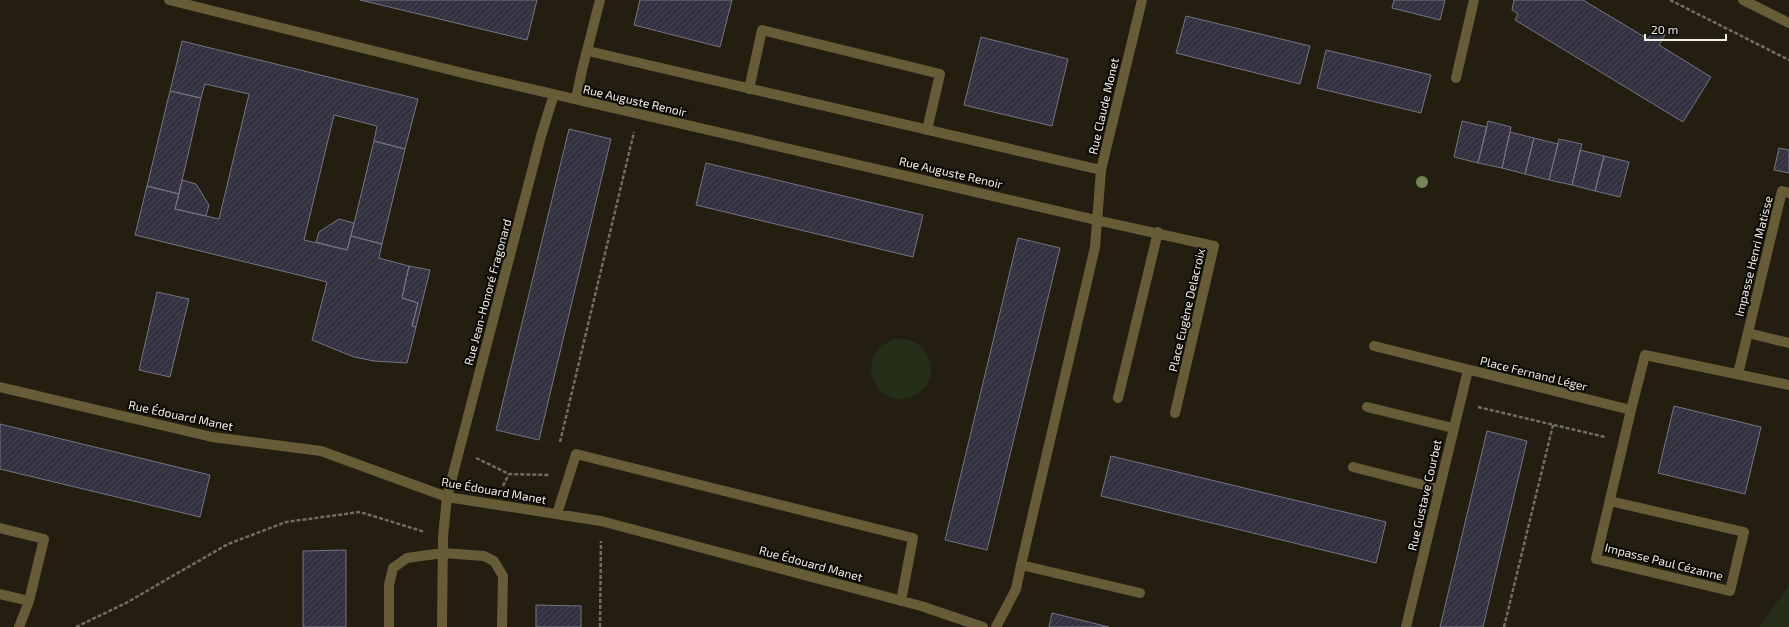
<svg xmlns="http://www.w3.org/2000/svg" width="1789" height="627" font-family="'Exo 2',sans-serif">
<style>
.park{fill:#242e19}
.building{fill:url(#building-hatch);stroke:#767384}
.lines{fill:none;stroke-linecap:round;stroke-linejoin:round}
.path{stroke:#716d60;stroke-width:2.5;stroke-dasharray:4 2;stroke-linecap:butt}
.minor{stroke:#675c38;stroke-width:10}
.tree{fill:#748359}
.labels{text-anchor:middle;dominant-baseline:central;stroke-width:4;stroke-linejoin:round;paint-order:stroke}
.street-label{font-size:12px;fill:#f2efe5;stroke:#0a0804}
</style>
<defs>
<pattern id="building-hatch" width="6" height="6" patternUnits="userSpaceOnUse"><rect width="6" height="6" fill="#343241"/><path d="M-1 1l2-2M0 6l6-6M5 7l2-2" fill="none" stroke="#484653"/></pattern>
</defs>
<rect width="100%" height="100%" fill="#231e0f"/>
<path class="park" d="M871 369a30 30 0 1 1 60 0a30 30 0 1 1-60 0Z
M1789 585V627H1759Z"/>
<path class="building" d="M360 0H537L527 40Z
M640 0H732L720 47 634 25Z
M1394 0H1445L1440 20 1392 8Z
M1514 0H1583L1648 39 1655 29 1665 35 1659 45 1711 77 1683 122 1515 20 1518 14 1512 10Z
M1186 16 1310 46 1300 84 1176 53Z
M981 37 1068 59 1052 126 964 105Z
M182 41 418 99 405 149 374 141 377 126 334 115 304 240 347 250 351 236 382 244 379 258 409 266 402 298 418 303 412 326 416 327 407 363 374 361 354 357 312 340 327 282 135 235 147 186 179 194 175 209 219 219 249 94 205 84 201 98 170 91Z
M1326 50 1431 75 1421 113 1317 88Z
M170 91 201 98 179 194 147 186Z
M1462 121 1487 127 1478 163 1454 157Z
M1488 121 1511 127 1502 168 1478 163Z
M569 129 611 139 539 440 496 430Z
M1510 132 1534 138 1525 174 1502 168Z
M1534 138 1558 144 1549 180 1525 174Z
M1559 139 1582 144 1572 185 1549 180Z
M374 141 405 149 382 244 351 236Z
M1779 148 1789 150V173L1774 170Z
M1580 150 1604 156 1595 191 1572 185Z
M1604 156 1629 162 1620 197 1595 191Z
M706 163 923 215 913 257 696 205Z
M182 180 196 184 209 205 206 216 175 209Z
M339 219 354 223 347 250 316 242 319 232Z
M1018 238 1060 248 987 550 945 540Z
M409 266 430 270 416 327 412 326 418 303 402 298Z
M157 292 189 299 170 377 139 370Z
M1674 406 1761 427 1745 494 1658 473Z
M0 424 210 475 200 517 0 469Z
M1487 431 1527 441 1483 627H1440Z
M1111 456 1386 522 1376 563 1101 496Z
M346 550V627H303V551Z
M536 605 581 606V627H536Z
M1052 613 1109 627H1049Z"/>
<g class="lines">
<path class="path" d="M1670 0 1789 60
M1478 407 1605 437
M560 442 634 132
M476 458 509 474 549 475
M503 486 509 474
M76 627 126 603 228 544 286 522 360 512 425 532
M600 627 601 541
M1504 627 1553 425"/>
<path class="minor" d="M169 0 471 75 1096 220 1214 246 1175 413
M1743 0 1789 23
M588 51 1101 170
M1456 78 1474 0
M749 89 762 30 940 74 927 130
M576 99 582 70 600 0
M1748 333 1789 343
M1374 346 1631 410 1645 355 1789 385
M1738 374 1782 191 1789 193
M0 387 212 437 321 451 447 497 601 521 921 606 983 627
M1118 398 1158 232
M1367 407 1453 428
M1353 467 1439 489
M1610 501 1744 532 1730 591 1596 559 1631 410
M557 514 576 454 913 538 901 601
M0 528 44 539 29 601 19 627
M1021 565 1140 593
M0 594 29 601
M389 627V585L393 568 407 558 443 553 484 556 494 561 503 576 502 627
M442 627 443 537 447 497 541 136 554 94
M996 627 1016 589 1021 565 1095 247 1101 170 1142 0
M1406 627 1468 370"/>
</g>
<circle class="tree" cx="1422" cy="182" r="6"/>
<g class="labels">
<g class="street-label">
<text transform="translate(635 100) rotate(13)">Rue Auguste Renoir</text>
<text transform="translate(1103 106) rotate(-77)">Rue Claude Monet</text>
<text transform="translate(951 172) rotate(13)">Rue Auguste Renoir</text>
<text transform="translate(1753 256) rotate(-76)">Impasse Henri Matisse</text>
<text transform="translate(487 292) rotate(-75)">Rue Jean-Honoré Fragonard</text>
<text transform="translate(1186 310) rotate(-77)">Place Eugène Delacroix</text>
<text transform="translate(1534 373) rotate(14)">Place Fernand Léger</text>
<text transform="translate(181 415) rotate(12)">Rue Édouard Manet</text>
<text transform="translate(494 490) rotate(10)">Rue Édouard Manet</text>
<text transform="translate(1424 495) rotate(-77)">Rue Gustave Courbet</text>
<text transform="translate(1664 561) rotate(14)">Impasse Paul Cézanne</text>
<text transform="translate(811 563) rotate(15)">Rue Édouard Manet</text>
</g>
</g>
<path d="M1645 34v6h81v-6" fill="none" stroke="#f2efe5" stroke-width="2"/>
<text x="1651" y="34" font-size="12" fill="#f2efe5" stroke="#0a0804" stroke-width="3" paint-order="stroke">20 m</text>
</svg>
